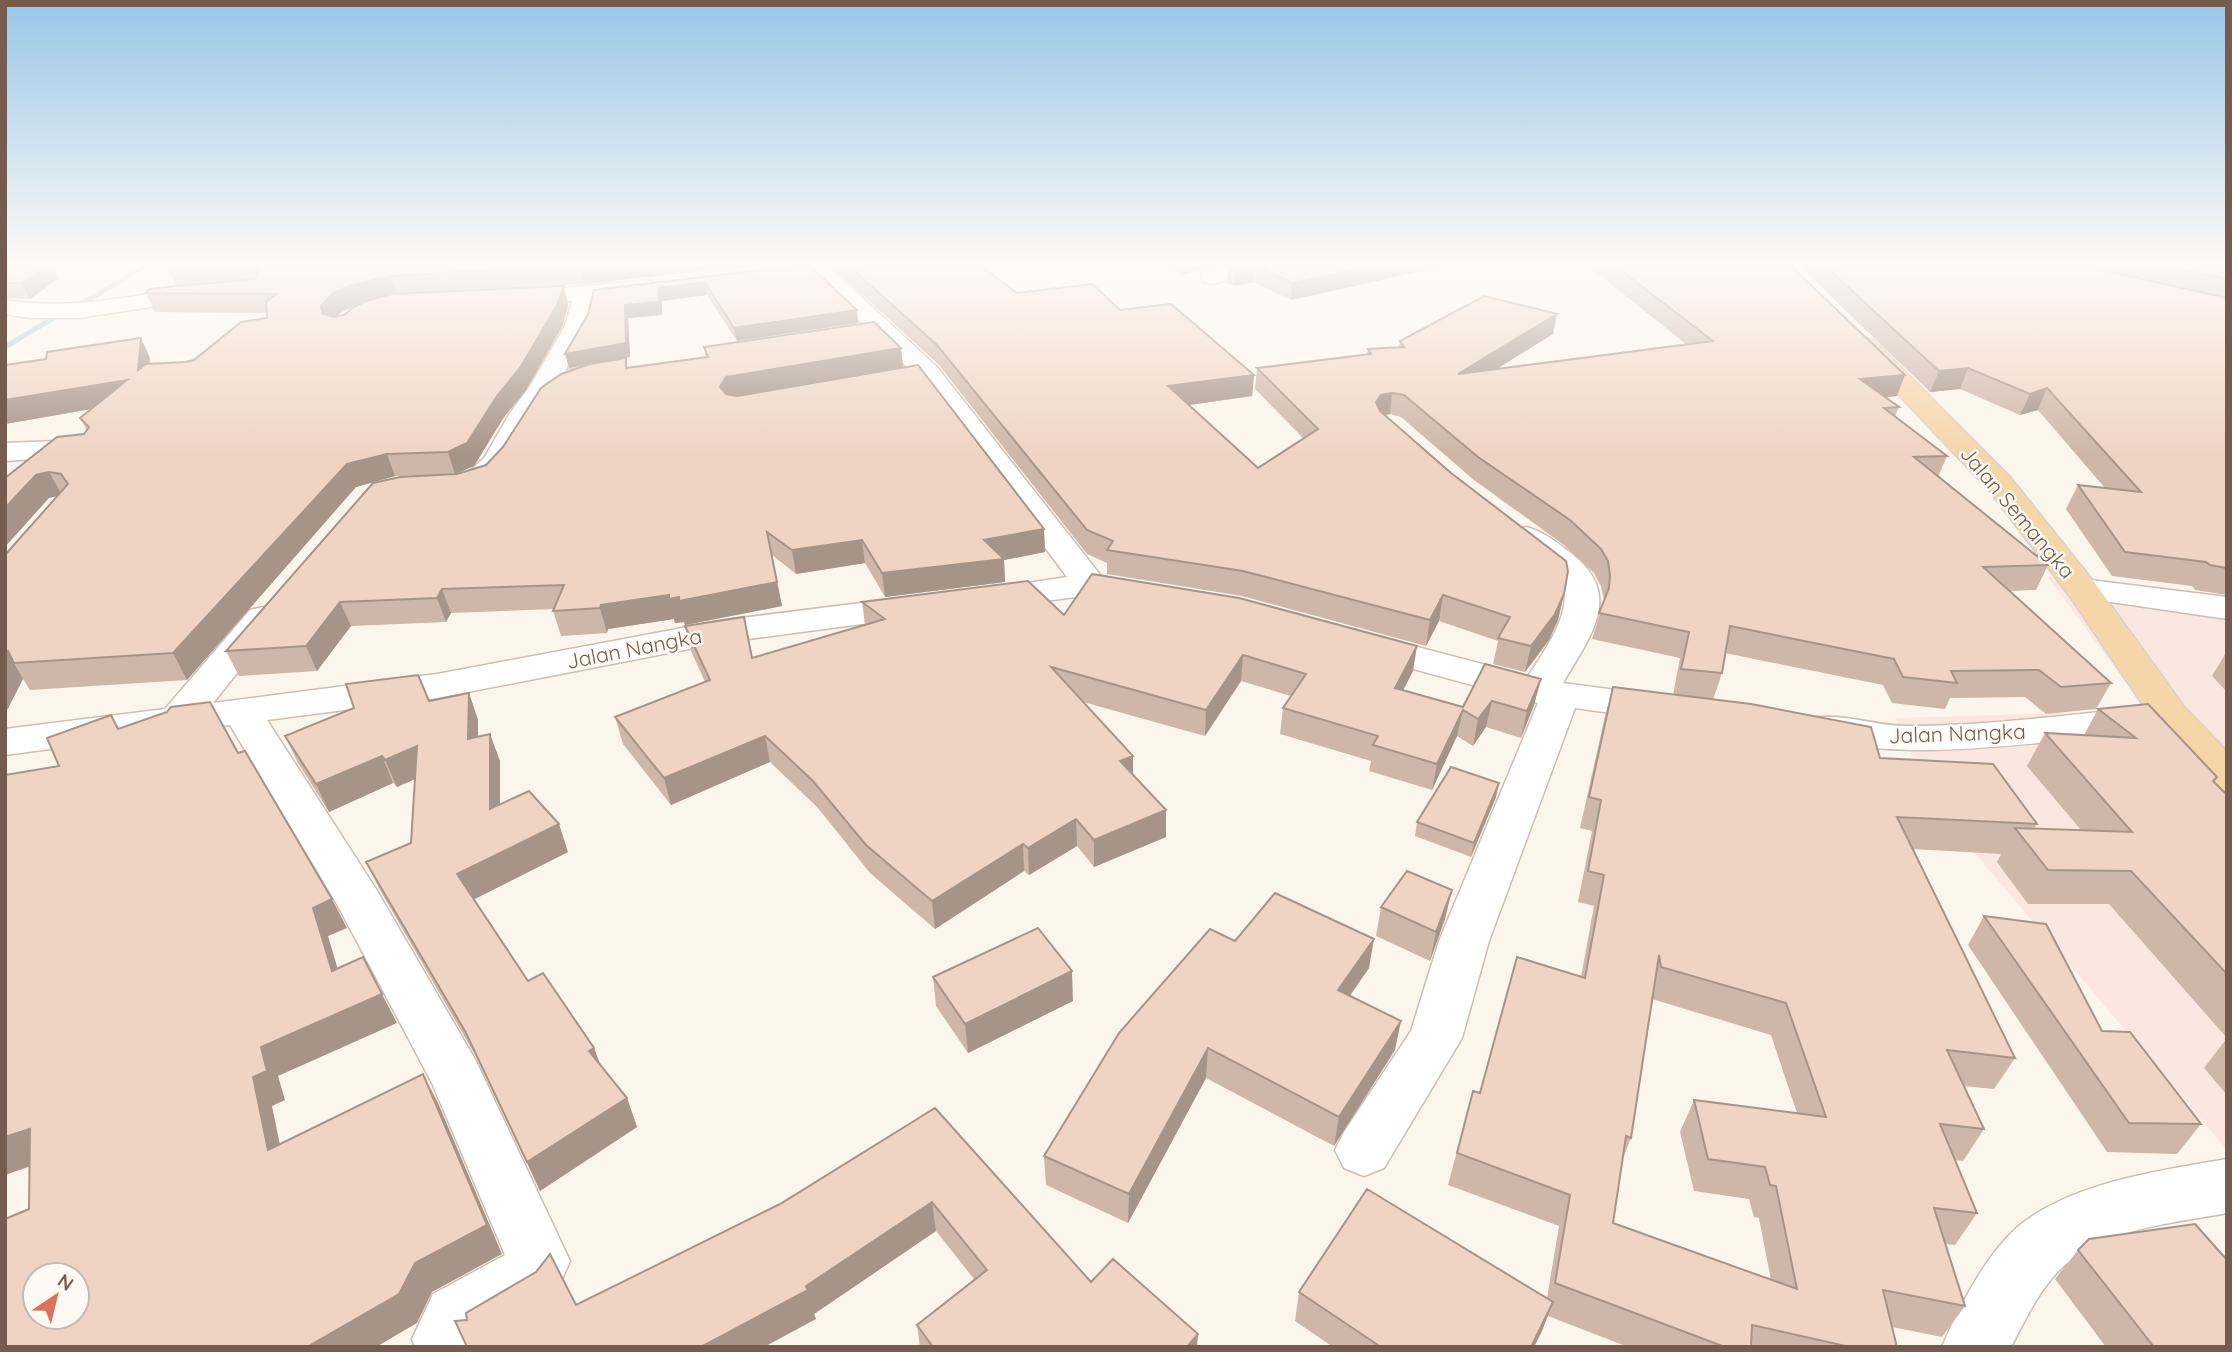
<svg xmlns="http://www.w3.org/2000/svg" width="2232" height="1352" font-family="Quicksand,sans-serif">
<style>
.commercial{fill:#fbe7e0}
.lines{fill:none;stroke-linecap:round;stroke-linejoin:round}
.stream{fill:#a7d0d6;fill-rule:evenodd}
.minor-casing{stroke:#cebdb1;stroke-width:3}
.major-casing{stroke:#d9d1ce;stroke-width:3}
.minor{fill:#fff;fill-rule:evenodd}
.major{fill:#f5d6a9;fill-rule:evenodd}
.wall{fill:#ceb6a9;fill-rule:evenodd}
.shaded-wall{fill:#a79489}
.building{fill:#efd4c4;stroke:#a79489;stroke-width:2;fill-rule:evenodd}
.labels{text-anchor:middle;dominant-baseline:central;stroke-width:5;stroke-linejoin:round;paint-order:stroke}
.street-label{font-size:21px;fill:#765c4f;stroke:#fef9f2}
</style>
<rect width="100%" height="100%" fill="#fcf5eb"/>
<path class="commercial" d="M2047 576 2227 606V819L2226 818Z
M2139 711 2227 830V1150L1933 804 1895 718Z"/>
<g class="lines">
<path class="stream" d="M143 265H151L78 309 71 307Z
M50 317 57 319 5 350V344Z"/>
<defs>
<path id="minor" d="M803 265H827L937 367 1101 576 1147 585 1153 592 1147 599 1135 603 1090 595 987 609 975 605 969 598 975 591 1067 577 919 379Z
M1234 265H1271L1268 270 1212 284 1204 282 1201 277 1204 272Z
M645 280 653 282 656 287 653 292 595 298 589 326 565 371 582 367 591 369 595 375C586 389 560 386 548 399 523 425 514 499 464 486L460 480 484 458 510 413 530 386 565 326 572 301 513 306 505 304 501 299 505 294Z
M201 286 209 288 212 293 209 298 79 318H30L5 314V300C72 311 135 295 201 286Z
M83 440 93 443 98 449 93 455 5 461V443Z
M1526 527C1542 531 1555 541 1568 551 1626 593 1591 635 1563 683L1661 696 1675 699 1681 708 1675 717 1661 720 1575 708 1489 941 1462 1038 1384 1168 1364 1176 1344 1168 1335 1150 1344 1132 1411 1031 1439 941 1538 703 1351 652 1345 644 1351 636 1364 633 1528 676C1543 653 1581 602 1557 576L1514 544 1510 537 1514 530Z
M2082 579 2227 597V619L2070 596 2065 589 2070 582Z
M917 596 930 599 935 607 930 615 725 642 437 698 267 720 376 889 476 1061 570 1261 561 1282 549 1299 479 1340 481 1347H415L412 1339 433 1294 505 1255 432 1083 338 906 230 725 5 755V729L165 709 250 610 263 607 276 610 281 618 213 703 437 674 725 620Z
M2141 708 2155 711 2161 720 2155 729C2124 737 2091 737 2059 741 1975 749 1890 758 1807 737L1801 728 1807 719C1839 711 1874 726 1907 726 1985 726 2064 715 2141 708Z
M2227 1159V1213C2168 1224 2094 1229 2053 1277 2035 1298 2024 1323 2011 1347H1942C1959 1306 1991 1244 2028 1219 2082 1181 2163 1170 2227 1159Z"/>
<path id="major" d="M1865 338 1874 340 2010 477 2094 582 2185 708 2227 751V791L2212 787 2157 726 2069 595 1988 489 1856 350 1853 345 1856 340Z"/>
</defs>
<use href="#minor" class="minor-casing"/>
<use href="#major" class="major-casing"/>
<use href="#minor" class="minor"/>
<use href="#major" class="major"/>
</g>
<path class="wall" d="M5 265 54 267 59 278 30 299 5 298Z
M171 265H754L585 284 492 289 568 305 563 325 526 390 504 417 474 466 456 474 486 465 585 365 569 368 588 314 594 290 803 265 858 323 737 341 707 295 662 301V315L628 318 630 357 610 361 628 367 706 357 704 347 901 348 903 367 1044 529 1045 552 1004 560 1005 582 885 597 865 563 796 574 772 555 782 606 685 625 684 622 675 623 674 619 608 629 607 633 561 636 553 611 554 609 451 613 446 622 351 626 317 671 239 676 226 651 446 475 395 476 356 487 187 680 30 690 23 679 5 714V555L57 496 49 498 5 478 84 434 87 430 80 418 91 409 5 424 150 358V364L186 362 194 360 267 318V313L155 312 146 293 176 286 168 268ZM355 305 344 315 336 316 340 313Z
M830 265H979L1017 293 1120 310 1254 375 1252 396 1189 405 1258 468 1303 438 1255 389 1257 368 1367 354 1368 349 1399 348 1400 341 1557 314 1553 334 1497 368 1686 344 1587 265H1792L1897 396 1885 397 1899 407 1895 416 1947 456 1938 477 2048 565 2036 590 2010 591 2111 683 2096 709 2046 714 2025 697 1950 698 1945 709 1892 703 1883 685 1725 653 1722 673 1713 700 1880 758 2037 824 2034 829 2081 830 2027 766 2045 733 2084 735 2098 709 2217 777 2214 782 2227 795V1038L2109 904H2028L1997 862 2001 854 1913 849 2015 1058 1994 1089 1963 1086 1984 1129 1963 1161 1955 1160 1977 1213 1955 1245 1946 1244 1965 1306 1942 1337 1892 1327 1897 1347H1628L1548 1316 1534 1347H1333L1295 1321 1299 1292 1547 1298 1559 1226 1448 1185 1473 1091 1480 1093 1581 977 1594 906 1578 902 1592 831 1580 828 1605 716 1613 687 1673 695 1680 658 1592 639 1604 600 1601 586 1594 573 1564 545 1474 480 1401 417 1390 414 1385 415 1564 594 1558 620 1549 640 1525 672 1493 664 1498 641 1439 621 1426 646 1242 596 1107 574V563L1087 554 939 365ZM1652 999 1771 1035 1797 1113 1694 1100 1680 1132 1694 1191 1749 1199 1754 1217 1759 1218 1771 1280 1613 1223 1622 1161 1631 1138Z
M1159 265H1222L1183 274Z
M1235 265H1449L1291 300 1254 282 1234 286 1227 283 1228 267Z
M1802 265H2227V595L2195 590 2192 586 2112 576 2066 509 2078 485 2105 488 2038 410 2020 415 1960 389 1930 392 1809 275Z
M862 602 1064 615 1413 671 1403 690 1463 707 1541 679 1534 705 1521 738 1486 727 1473 746 1457 736 1432 790 1369 771 1371 761 1280 734 1283 708 1291 696 1241 681 1205 736 1083 702 1133 756V774L1166 810V837L1094 867 1077 846 1029 875 1024 871 935 929 870 873 818 808 770 762 671 805 623 744 615 717 705 682 691 651 685 626 753 658 865 625Z
M2227 651V692L2212 676Z
M469 693 478 720V736L500 761V804L568 852 474 899 528 981 600 1064 627 1098 637 1127 540 1191 478 1060 380 890 366 862 411 843 415 779 397 787 393 783 329 812 298 763 285 736 354 708 429 701Z
M1496 797 1471 857 1415 836 1417 822Z
M1381 907 1445 919 1430 961 1376 936Z
M1984 916 2102 1031 2201 1124 2177 1154 2107 1152 1968 945Z
M1235 941 1369 968 1350 996 1395 1050 1334 1146 1206 1078 1128 1223 1046 1185 1044 1156Z
M933 977 1073 1001 968 1053 936 1006Z
M2227 1038V1095L2204 1068Z
M935 1108 1091 1282 1197 1347H920L917 1325 974 1279 936 1231 814 1314 816 1319 576 1305 780 1204Z
M2078 1250 2227 1347H2106L2055 1279Z"/>
<path class="shaded-wall" d="M29 265H57L54 267 59 278 30 299 22 283Z
M588 265H754L585 284 580 266Z
M1183 265H1222L1183 274Z
M1255 265 1254 282 1234 286 1235 270Z
M1377 265H1449L1291 300 1292 283Z
M391 276 397 294 355 305 340 313 328 325 321 306 333 293 349 286Z
M705 282 707 295 662 301V315L628 318 630 357 569 368 565 354 625 305 659 288Z
M564 286 568 305 563 325 526 390 504 417 474 466 455 474 448 452Z
M857 310 858 323 737 341 734 328Z
M1557 314 1553 334 1455 395 1458 374Z
M141 338 150 358 148 391 138 370Z
M901 348 903 367 724 407 720 387 726 377Z
M1968 368 1960 389 1930 392 1939 371Z
M1254 375 1252 396 1168 408V386Z
M1905 375 1897 396 1853 401 1860 379Z
M127 380 137 401 5 424V400Z
M2047 388 2038 410 2020 415 2030 394Z
M1392 393 1390 414 1378 416 1376 402 1381 395Z
M387 454 395 476 356 487 187 680 173 653 347 464Z
M49 472 62 495 49 498 5 547V508L36 475Z
M1044 529 1045 552 1004 560 1005 582 885 597 882 573 984 540Z
M862 540 865 563 796 574 792 550Z
M777 582 782 606 685 625 684 622 675 623 674 619 608 629 607 633 600 608 601 605 669 595Z
M442 589 451 613 446 622 437 598Z
M1564 594 1558 620 1549 640 1525 672 1531 646Z
M1443 595 1439 621 1426 646 1430 620Z
M340 602 351 626 317 671 306 646Z
M1417 646 1413 671 1391 714 1395 688Z
M8 651 14 663 23 679 5 714V656Z
M1243 655 1241 681 1205 736 1206 710Z
M1541 679 1534 705 1521 738 1527 711Z
M469 693 478 720V766L468 739Z
M1492 701 1486 727 1473 746 1478 719Z
M1463 710 1457 736 1432 790 1437 764Z
M490 734 500 761V837L490 809Z
M765 736 770 762 671 805 664 778Z
M417 746 428 773 397 787 385 760Z
M382 756 393 783 329 812 316 784Z
M1133 756V782L1120 761Z
M1499 783 1496 797 1471 857 1474 843Z
M1166 810V837L1094 867V840Z
M1076 819 1077 846 1029 875 1028 848Z
M559 824 568 852 469 902 457 874Z
M1023 844 1024 871 935 929 932 901Z
M1452 890 1445 919 1430 961 1436 932Z
M332 899 347 928 328 936 347 1000 332 971 313 908Z
M1374 939 1369 968 1333 1019 1338 990Z
M1072 971 1073 1001 968 1053 965 1024Z
M382 994 397 1023 278 1076 285 1100 272 1106 287 1179 268 1150 253 1077 261 1047Z
M1401 1021 1395 1050 1334 1146 1339 1117Z
M594 1048 605 1077 589 1051Z
M1208 1048 1206 1078 1128 1223 1129 1194Z
M423 1074 438 1103 502 1254 432 1292 417 1323 376 1347H307Z
M627 1098 637 1127 540 1191 527 1162Z
M30 1129 54 1158 5 1175V1137Z
M932 1202 936 1231 814 1314 816 1319 764 1347H701L806 1286Z
M1553 1302 1542 1331 1534 1347H1531Z
M1198 1334 1197 1347H1187Z"/>
<path class="building" d="M5 265H49L22 283H5Z
M171 265H224L168 268Z
M249 265H588L391 276 349 286 333 293 321 306 323 314 334 317 344 315 352 308 366 301 392 294 564 286 557 305 520 368 497 396 467 443 448 452 387 454 347 464 173 653 14 663 8 651 5 656V555L68 484 61 474 49 472 36 475 5 508V478L57 437 84 434 89 427 80 418 127 380 5 400V365L46 359 47 352 141 338 138 370 146 364 186 362 194 360 241 322 267 318 266 302 276 294 146 293 149 289 168 287 255 279 258 272 255 267Z
M803 265H809L857 310 734 328 705 282 659 288V302L625 305 626 343 565 354 588 314 594 290Z
M848 265H979L1017 293 1092 284 1120 310 1171 304 1254 375 1168 386 1258 468 1318 429 1257 368 1371 354 1368 349 1404 347 1400 341 1484 296 1557 314 1458 374 1713 341 1614 265H1792L1794 269 1905 375 1860 379 1899 407 1884 408 1947 456 1914 457 2048 565 1983 567 2111 683 2061 687 2039 670 1951 671 1957 683 1903 677 1894 659 1730 626 1722 673 1681 669 1689 632 1599 613 1609 588 1610 575 1608 561 1601 549 1570 520 1478 457 1404 395 1392 393 1381 395 1376 402 1380 411 1451 473 1566 561 1568 571 1564 594 1555 614 1531 646 1498 638 1510 617 1443 595 1430 620 1243 571 1107 550 1113 541 1087 530 937 345Z
M1235 265H1377L1292 283 1255 265 1235 270 1228 267Z
M1824 265H2080L2227 298V568L2210 565 2206 562 2125 552 2078 485 2141 492 2047 388 2030 394 1968 368 1939 371Z
M2163 265H2227V279Z
M874 322 901 348 726 377 720 387 726 394 737 396 918 365 1044 529 984 540 1004 559 882 573 862 540 792 550 767 532 777 582 679 601V597L669 599V595L601 605 600 608 553 611 564 585 442 589 437 598 340 602 306 646 226 651 373 483 400 477 457 474 486 465 503 447 541 388 561 374 590 364 626 358V368L708 357 704 347Z
M1092 574 1239 598 1417 646 1395 688 1463 707 1485 664 1541 679 1527 711 1492 701 1478 719 1463 710 1437 764 1373 745 1378 736 1283 708 1306 674 1243 655 1206 710 1051 667 1133 756 1120 761 1166 810 1094 840 1076 819 1028 848 1023 844 932 901 866 845 813 781 765 736 664 778 615 717 710 680 685 626 744 617 752 658 885 619 862 602 1028 581 1064 615Z
M418 675 429 701 469 693 468 739 490 734V809L529 791 559 824 457 874 528 981 543 973 594 1048 589 1051 627 1098 527 1162 465 1031 366 862 411 843 417 746 385 760 382 756 316 784 285 736 354 708 346 684Z
M1613 687 1751 704 1871 727 1880 758 1993 764 2037 824 1897 817 2015 1058 1947 1050 1984 1129 1940 1124 1977 1213 1934 1208 1965 1306 1883 1290 1897 1347H1850L1752 1325 1751 1347H1725L1555 1283 1570 1195 1457 1153 1473 1091 1480 1093 1517 957 1585 978 1604 875 1588 871 1601 800 1589 797ZM1659 955 1661 967 1786 1003 1826 1117 1694 1100 1708 1159 1765 1167 1770 1185 1776 1186 1797 1289 1613 1223 1626 1136 1631 1138Z
M210 702 238 753 245 751 332 899 313 908 332 971 363 957 382 994 261 1047 267 1071 253 1077 268 1150 423 1074 487 1225 415 1263 399 1294 307 1347H5V1219L29 1209 30 1129 5 1137V775L59 766 47 738 111 715 118 729 167 712 171 707ZM35 1275H77V1317H35Z
M2148 704 2217 777 2213 781 2227 795V974L2131 871 2048 870 2015 828 2132 832 2045 733 2136 738 2098 709Z
M1451 767 1499 783 1474 843 1417 822Z
M1407 871 1452 890 1436 932 1381 907Z
M1275 893 1374 939 1338 990 1401 1021 1339 1117 1208 1048 1129 1194 1044 1156 1119 1033 1210 929 1235 941Z
M1984 916 2046 924 2102 1031 2130 1032 2201 1124 2129 1123Z
M1038 928 1072 971 965 1024 933 977Z
M935 1108 1091 1282 1113 1259 1198 1334 1187 1347H933L917 1325 987 1270 932 1202 806 1286 808 1290 701 1347H467L455 1321 467 1320 466 1313 536 1272 550 1254 576 1305 780 1204Z
M1367 1189 1553 1302 1531 1347H1381L1299 1292Z
M2195 1224 2227 1260V1347H2154L2078 1250 2089 1239Z"/>
<linearGradient id="sky" x2="0" y2="1"><stop stop-color="#98c6e7"/><stop offset="0.58" stop-color="#fefaf6"/><stop offset="1" stop-color="#fefaf6" stop-opacity="0"/></linearGradient>
<rect width="2232" height="454" fill="url(#sky)"/>
<g class="labels">
<g class="street-label">
<text transform="translate(2018 512) rotate(50)">Jalan Semangka</text>
<text transform="translate(634 648) rotate(-11)">Jalan Nangka</text>
<text transform="translate(1957 733) rotate(-2)">Jalan Nangka</text>
</g>
</g>
<rect width="2232" height="1352" fill="none" stroke="#765c4f" stroke-width="14"/>
<g transform="translate(56 1296) rotate(35)"><circle r="33" fill="#fef9f2" stroke="#c8bab1" stroke-width="2"/>
<path d="M0-5L12 26L0 18L-12 26Z" fill="#dd7259"/>
<text y="-10" font-size="19" font-weight="bold" text-anchor="middle" fill="#765c4f">N</text>
</g>
</svg>
